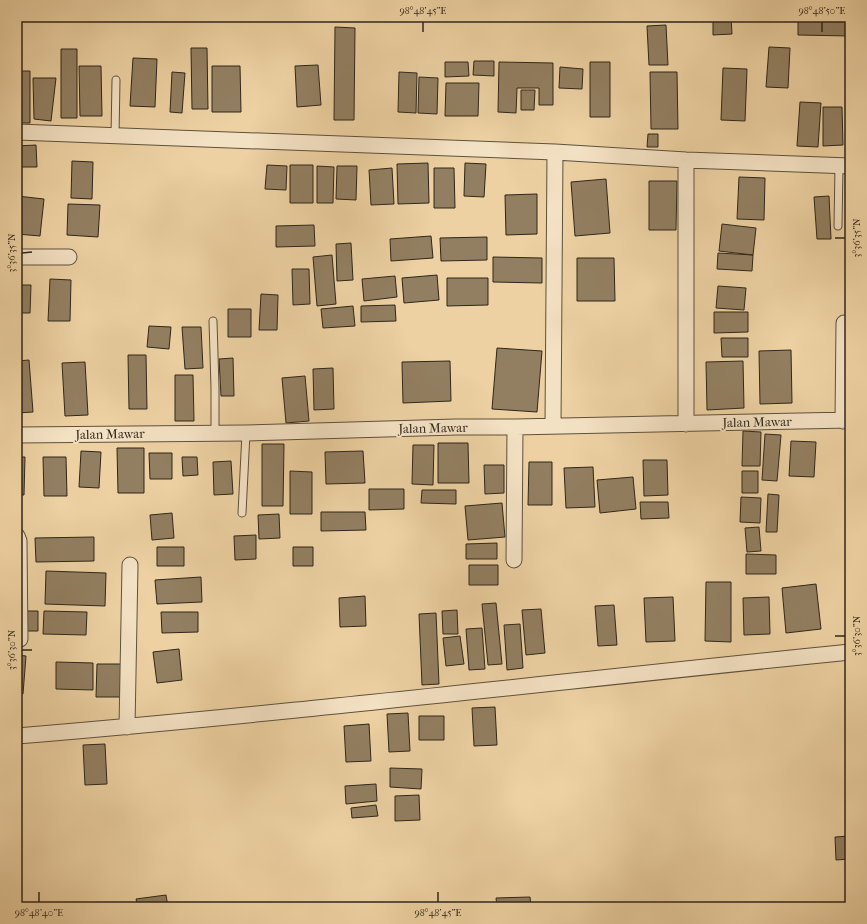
<svg xmlns="http://www.w3.org/2000/svg" width="867" height="924" font-family="'IM FELL French Canon',serif">
<style>
.building{fill:#927f61;stroke:#2f261a}
.lines{fill:none;stroke-linecap:round;stroke-linejoin:round}
.service-casing{stroke:#5e513c;stroke-width:9}
.minor-casing{stroke:#5e513c;stroke-width:17}
.service{stroke:#f3e1c3;stroke-width:7}
.minor{stroke:#f3e1c3;stroke-width:15}
.ticks{fill:none;stroke:#2f261a;stroke-width:1.5}
.labels{text-anchor:middle;dominant-baseline:central;stroke-width:4;stroke-linejoin:round;paint-order:stroke}
.street-label{font-size:13px;fill:#2f261a;stroke:#f3e1c3}
.neatline{fill:none;stroke:#2f261a;stroke-width:1.5}
.ticks-label{font-size:10px;text-anchor:middle;fill:#2f261a}
</style>
<rect width="100%" height="100%" fill="#edd1a2"/>
<filter id="stains"><feTurbulence type="fractalNoise" baseFrequency=".005" numOctaves="4"/><feColorMatrix values="0 0 0 0 .2 0 0 0 0 .09 0 0 0 0 .02 0 0 0 .5 -.17"/></filter>
<radialGradient id="worn" r=".72"><stop offset=".6" stop-color="#630" stop-opacity="0"/><stop offset="1" stop-color="#630" stop-opacity=".3"/></radialGradient>
<path class="building" d="M566 17H590V19H566Z
M713 17H731L732 34 713 35Z
M798 17H849V36L798 35Z
M666 25 668 65H649L647 26Z
M335 27 355 28 354 120H334Z
M769 47 790 48 788 88 766 87Z
M191 48H207L208 109H192Z
M61 49H77V118H61Z
M133 58 157 59 155 107 130 106Z
M474 61H494V76L473 75Z
M445 62H468L469 76 445 77Z
M499 62 553 63V105H539V88H517L516 113 498 112Z
M590 62H610V117H590Z
M318 65 321 105 297 107 295 66Z
M79 66H101L102 116H80Z
M212 66H240L241 112H212Z
M560 67 583 69 582 89 559 88Z
M723 68 747 69 745 121 721 120Z
M17 71H30V123H17Z
M172 72 185 73 182 113 170 112Z
M399 72 417 73 416 113 398 112Z
M650 72H677L678 129H651Z
M419 77 438 78 437 114 418 113Z
M33 78H56L51 121 34 119Z
M446 83H479L478 116H445Z
M521 90H535L534 110H521Z
M800 102 821 103 818 147 797 146Z
M823 107H842L843 145 823 146Z
M648 134H658V147H647Z
M36 145 37 167H17V146Z
M72 161 93 162 92 199 71 198Z
M428 163 429 203 398 204 397 164Z
M465 163 486 164 484 197 464 196Z
M267 165 287 166 286 190 265 189Z
M290 165H313V203H290Z
M317 166 334 167 333 203H317Z
M337 166H357L356 200 336 199Z
M392 168 394 204 371 205 369 170Z
M434 168H454L455 208H434Z
M739 177 765 178 764 220 737 219Z
M606 179 610 233 575 236 571 182Z
M649 181H677L676 230H649Z
M537 194V234L506 235 505 195Z
M17 196 44 199 40 236 17 234Z
M829 196 831 239H817L814 197Z
M68 204 100 205 98 237 67 235Z
M722 224 756 228 753 255 719 251Z
M314 225 315 246 276 247V226Z
M431 236 433 258 391 261 390 239Z
M487 237V260L441 261 440 238Z
M351 243 353 280 337 281 336 244Z
M718 253 753 255 752 271 717 269Z
M332 255 336 304 317 306 313 257Z
M493 257 542 258V283L493 282Z
M577 258H614L615 301H577Z
M292 269H309L310 304 293 305Z
M437 275 439 300 404 303 402 278Z
M395 276 397 297 364 301 362 279Z
M447 278H488V305L447 306Z
M50 279 71 280 70 321H48Z
M17 285H31L30 313H17Z
M718 286 746 288 744 310 716 308Z
M261 294 278 295 277 330H259Z
M395 305 396 321 361 322V306Z
M353 306 355 326 323 328 321 309Z
M228 309H251V337H228Z
M714 312H748V332L714 333Z
M149 326 171 327 169 349 147 347Z
M182 327H201L203 368 185 369Z
M721 338H748V357H722Z
M497 348 542 351 537 412 492 409Z
M791 350 792 403 760 404 759 351Z
M128 355H146L147 409H129Z
M233 358 234 396H221L219 359Z
M29 360 33 412 17 413V361Z
M450 361 451 401 403 403 402 362Z
M743 361 744 408 707 410 706 362Z
M85 362 88 415 65 416 62 363Z
M333 368 334 409 314 410 313 369Z
M175 375H193L194 421H175Z
M305 376 309 421 286 423 282 378Z
M743 431 761 432 760 466H742Z
M765 434 781 435 777 481 762 480Z
M791 441 816 442 814 477 789 476Z
M438 443H468L469 483H438Z
M262 444H284L283 506H262Z
M413 445H434L433 485 412 484Z
M117 448H144V493H118Z
M81 451 101 452 99 488 79 487Z
M363 451 365 483 326 484 325 452Z
M149 453H172V479H150Z
M17 457H25L24 495H17Z
M43 457H66L67 496H44Z
M182 457H197L198 475 183 476Z
M643 460H667L668 495 644 496Z
M231 461 233 494 214 495 213 462Z
M529 462H552V505H528Z
M484 465H504V493L485 494Z
M593 467 595 507 566 508 564 468Z
M290 471 312 472V514H290Z
M742 471H758V493H742Z
M633 477 636 509 600 513 597 480Z
M369 489H404V509L369 510Z
M422 490H456V504L421 503Z
M768 494 779 495 777 532H766Z
M741 497 761 498 760 523 740 522Z
M640 502H668L669 518 641 519Z
M502 503 505 537 468 540 465 506Z
M321 512H365L366 530 321 531Z
M172 513 174 538 152 540 150 515Z
M279 514 280 538 259 539 258 515Z
M759 527 761 551 747 552 745 528Z
M256 535V559L235 560 234 536Z
M94 537V561L36 562 35 538Z
M497 543V559H466V544Z
M157 547H184V566H157Z
M293 547H313V566H293Z
M746 554 776 555V574H746Z
M469 565H498V585H469Z
M46 571 106 573 105 606 45 604Z
M201 577 202 602 157 604 155 580Z
M706 582H731V642L705 641Z
M816 584 821 629 786 633 782 588Z
M365 596 366 626 340 627 339 598Z
M673 597 675 641 646 642 644 598Z
M769 597 770 634 744 635 743 598Z
M496 603 502 664 488 665 482 604Z
M614 605 617 645 598 646 595 606Z
M541 609 545 653 526 655 522 610Z
M457 610 458 634H443L442 611Z
M25 611H38V631H25Z
M44 611 87 612 86 635 43 634Z
M161 612H198V632L162 633Z
M436 613 439 684 422 685 419 614Z
M520 624 523 668 507 670 504 625Z
M482 628 485 669 469 670 466 629Z
M460 636 464 664 446 666 443 638Z
M179 649 182 680 157 683 153 652Z
M17 655 26 656 23 694 17 693Z
M56 662 93 663V690L56 689Z
M97 664H121L120 697H96Z
M495 707 497 745 474 746 472 708Z
M408 713 410 751 389 752 387 714Z
M419 716H444V740H419Z
M369 724 371 761 346 762 344 726Z
M105 744 107 784 85 785 83 745Z
M390 768 422 769 421 789 390 787Z
M376 784 377 801 346 804 345 786Z
M419 795 420 820 395 821V796Z
M376 805 378 816 352 818 351 808Z
M850 836V859L836 860 835 837Z
M166 895 168 907H138L136 899Z
M530 897 531 907H497L496 898Z"/>
<g class="lines">
<defs>
<path id="service" d="M115 136 116 80
M838 226 839 165
M213 321 215 388V433
M242 513 246 433"/>
<path id="minor" d="M17 132 555 152 686 160 850 166
M686 160V424
M17 257H69
M843 421 844 323
M553 426 555 152
M17 435 246 433 456 427H515L850 420
M17 536 19 541 20 639
M514 560 515 427
M127 727 130 565
M17 736C295 713 572 680 850 652"/>
</defs>
<use href="#service" class="service-casing"/>
<use href="#minor" class="minor-casing"/>
<use href="#service" class="service"/>
<use href="#minor" class="minor"/>
</g>
<path class="ticks" d="M423 22V32M822 22V32M835 238H845M22 253 32 252M835 636H845M22 650H32M39 892V902M438 892V902"/>
<g class="labels">
<g class="street-label">
<text transform="translate(757 422) rotate(-1)">Jalan Mawar</text>
<text transform="translate(433 428) rotate(-1)">Jalan Mawar</text>
<text transform="translate(110 434) rotate(-1)">Jalan Mawar</text>
</g>
</g>
<rect width="867" height="924" fill="none" stroke="#edd1a2" stroke-width="44"/>
<rect x="22" y="22" width="823" height="880" class="neatline"/>
<g class="ticks-label">
<text x="423" y="14">98°48'45"E</text>
<text x="822" y="14">98°48'50"E</text>
<text transform="translate(856 238) rotate(-90)" y="4">3°36'35"N</text>
<text transform="translate(11 253) rotate(-90)" y="4">3°36'35"N</text>
<text transform="translate(856 636) rotate(-90)" y="4">3°36'30"N</text>
<text transform="translate(11 650) rotate(-90)" y="4">3°36'30"N</text>
<text x="39" y="916">98°48'40"E</text>
<text x="438" y="916">98°48'45"E</text>
</g>
<rect width="100%" height="100%" filter="url(#stains)"/>
<rect width="100%" height="100%" fill="url(#worn)"/>
</svg>
